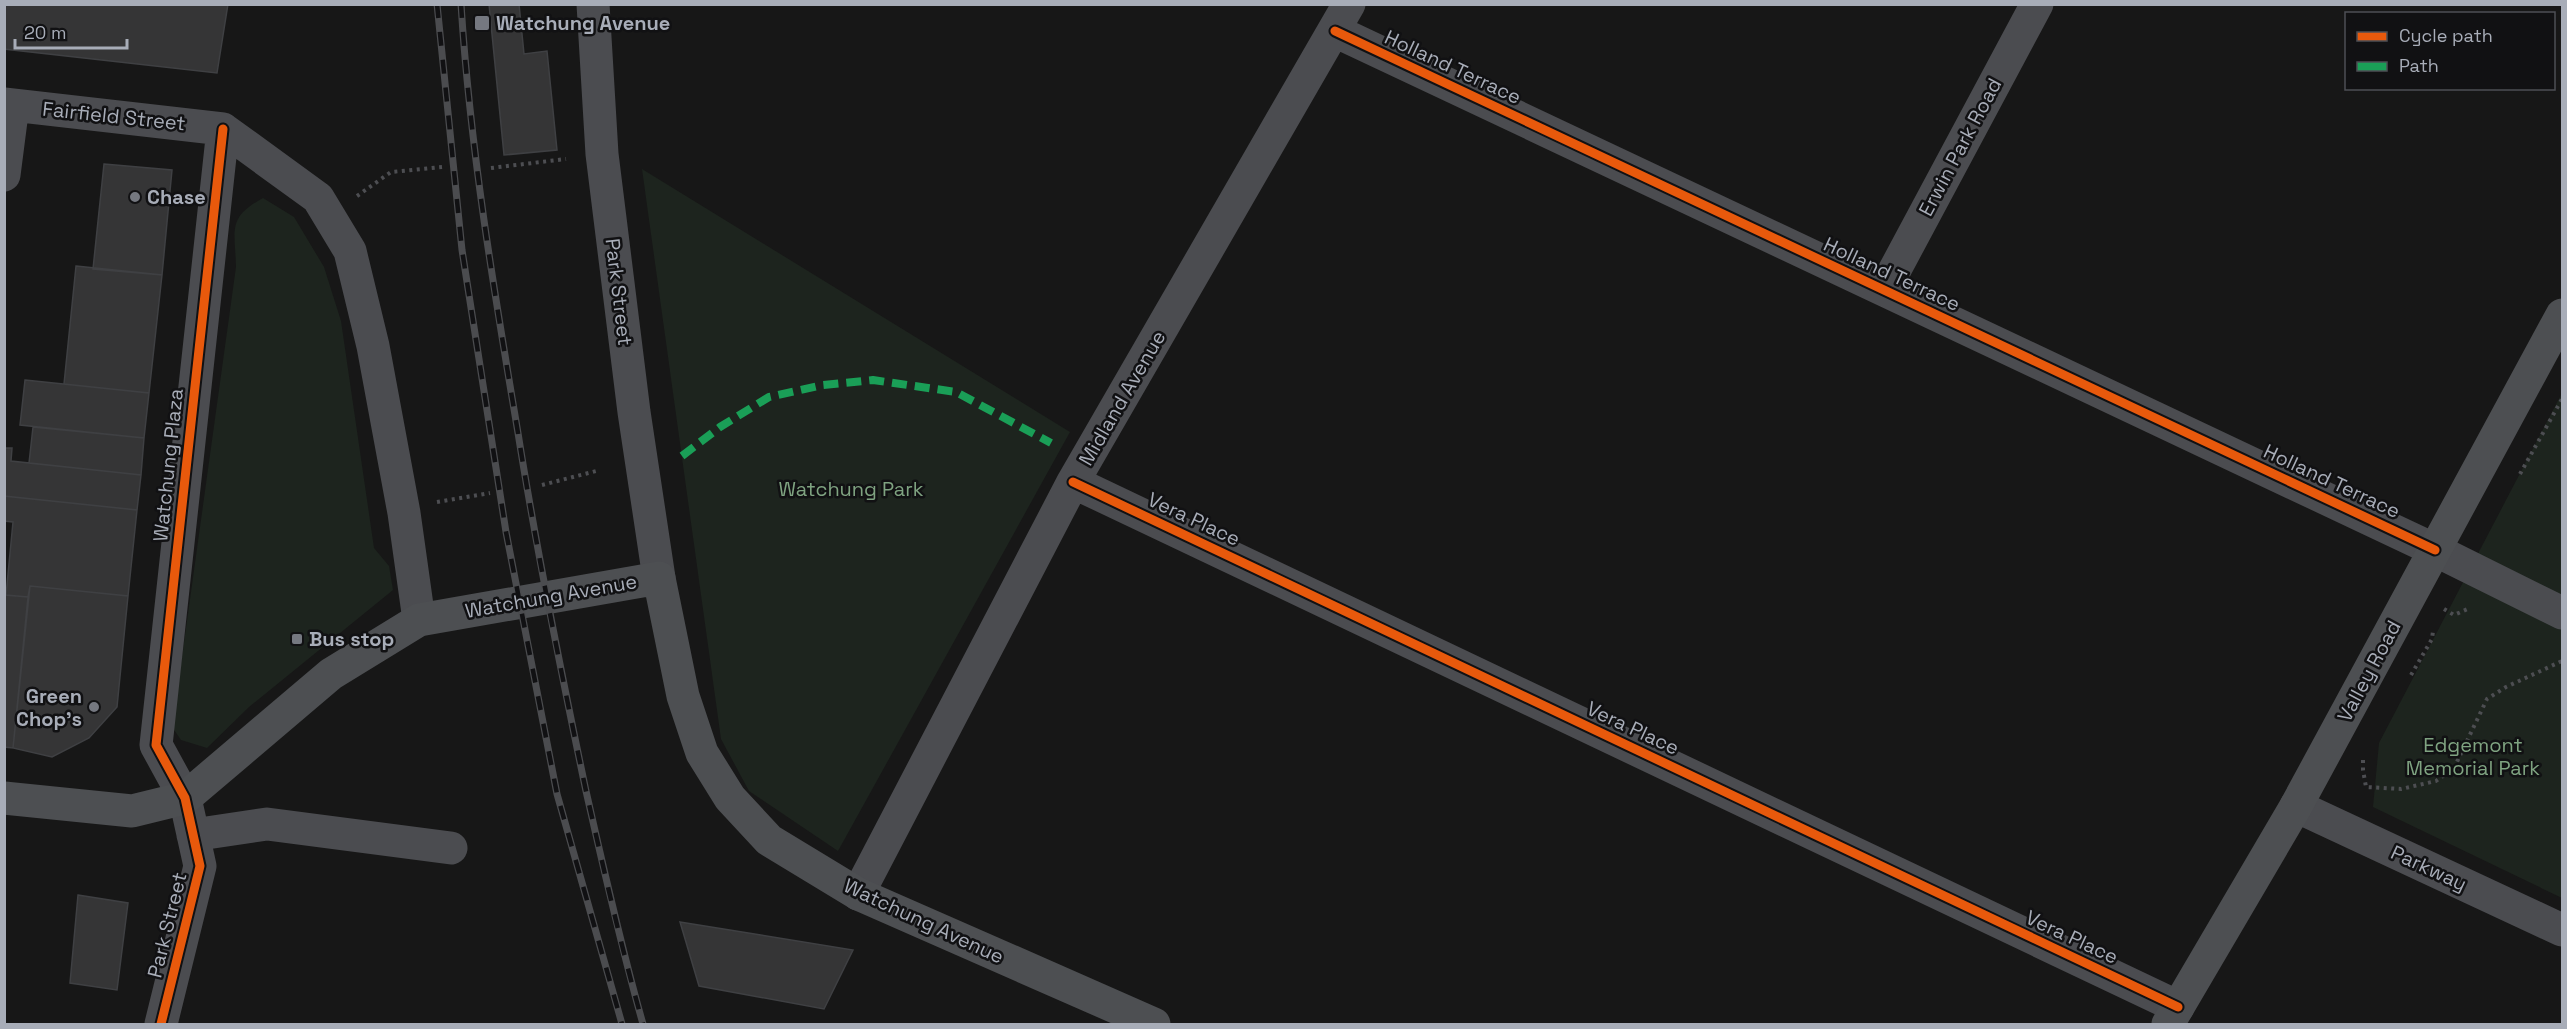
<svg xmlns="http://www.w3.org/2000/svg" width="2567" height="1029" font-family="'Space Grotesk',sans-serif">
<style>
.green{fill:#1d241e}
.building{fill:#353536;stroke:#3f4043;stroke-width:1.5}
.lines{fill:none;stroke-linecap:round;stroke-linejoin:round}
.path{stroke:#4d4e52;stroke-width:4;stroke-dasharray:3 4.5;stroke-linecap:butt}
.minor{stroke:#4b4c50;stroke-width:33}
.major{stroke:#4d4f52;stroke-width:33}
.rail-casing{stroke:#4b4c4f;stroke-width:7}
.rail{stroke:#111113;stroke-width:4.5;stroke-dasharray:14;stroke-linecap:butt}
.quiet{stroke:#1a9f57;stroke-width:8;stroke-dasharray:15 8;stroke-linecap:butt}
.cycleway-casing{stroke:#111113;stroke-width:13}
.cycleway{stroke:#e8590c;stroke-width:9}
.poi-dot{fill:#757880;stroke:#111113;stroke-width:2}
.labels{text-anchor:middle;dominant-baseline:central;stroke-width:5;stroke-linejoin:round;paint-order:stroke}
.poi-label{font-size:20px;font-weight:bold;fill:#a8adb8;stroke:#111113;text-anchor:start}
.street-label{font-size:20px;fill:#a8adb8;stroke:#111113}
.park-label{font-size:20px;fill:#7fa381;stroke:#111113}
</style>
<rect width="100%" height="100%" fill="#171717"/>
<path class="green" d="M642 169 1070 432 838 851 749 791 721 739Z
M263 198 294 217 324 267 341 321 374 548 389 566 393 590 249 707 207 748 181 740 168 721 178 686 236 267C235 229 227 218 263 198Z
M2562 393V898L2373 807 2379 743Z"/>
<path class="building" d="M4 4H228L217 73 4 49Z
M489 4H519L524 54 547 51 557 150 504 155Z
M104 164 172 170 162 275 93 269Z
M76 266 162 275 149 393 64 384Z
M25 380 149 393 144 438 20 425Z
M33 427 144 438 141 475 29 463Z
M4 448H12L11 461 141 475 137 510 4 496Z
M4 496 137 510 128 596 30 586 28 597 6 595 13 522 4 521Z
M30 586 128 596 117 707 89 738 52 757 13 748Z
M4 595 28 597 13 748 4 747Z
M78 895 128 903 117 990 70 983Z
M680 922 853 950 824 1009 699 986Z"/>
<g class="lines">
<path class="path" d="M491 168 566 159
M357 196 391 172 442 167
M2520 474 2562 399
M542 485 596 471
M437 502 490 493
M2444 609 2454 615 2470 608
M2411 675 2432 639 2433 631
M2363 760V770L2366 787 2401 789 2436 781 2454 768 2487 699 2506 687 2562 661"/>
<path class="minor" d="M593 4 602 154 634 412 659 578
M1335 31 2435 550 2562 613
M4 104 223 129 318 198 350 251 373 346 404 513 419 620
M4 175 13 105
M1884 290 2037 4
M1073 482 2178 1007
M2296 806 2562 930
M193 835 267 824 451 848
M858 894 1073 482 1349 4
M161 1024 200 866 185 798 156 745 223 129"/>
<path class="major" d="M4 798 132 811 185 798 331 674 419 620 659 578 683 696 702 753 730 798 769 840 858 894 1154 1024
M2168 1024 2296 806 2562 315"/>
<defs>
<path id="rail" d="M437 4 462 250 506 532 557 794 622 1024
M461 4C470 148 494 291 518 433 537 553 561 672 586 791 604 870 621 947 643 1024"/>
</defs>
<use href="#rail" class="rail-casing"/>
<use href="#rail" class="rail"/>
<path class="quiet" d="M682 456 720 427 769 397 823 385 873 380 956 392 1051 443"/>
<defs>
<path id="cycleway" d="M1335 31 2435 550
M1073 482 2178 1007
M161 1024 200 866 185 798 156 745 223 129"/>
</defs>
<use href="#cycleway" class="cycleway-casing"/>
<use href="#cycleway" class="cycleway"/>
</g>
<g class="poi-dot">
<rect x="474" y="15" width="16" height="16" rx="3"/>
<circle cx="135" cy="197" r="6"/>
<rect x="291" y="633" width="12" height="12" rx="3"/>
<circle cx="94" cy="707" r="6"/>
</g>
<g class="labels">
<g class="poi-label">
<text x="496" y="23">Watchung Avenue</text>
<text x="147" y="197">Chase</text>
<text x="309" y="639">Bus stop</text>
<text x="82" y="696" text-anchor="end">Green<tspan x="82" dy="23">Chop's</tspan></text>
</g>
<g class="street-label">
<text transform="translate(1453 67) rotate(25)">Holland Terrace</text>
<text transform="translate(114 116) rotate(6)">Fairfield Street</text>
<text transform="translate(1960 147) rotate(-62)">Erwin Park Road</text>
<text transform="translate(1892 274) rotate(25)">Holland Terrace</text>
<text transform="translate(619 292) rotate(83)">Park Street</text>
<text transform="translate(1122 398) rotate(-60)">Midland Avenue</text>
<text transform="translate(168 465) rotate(-84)">Watchung Plaza</text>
<text transform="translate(2332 481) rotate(25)">Holland Terrace</text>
<text transform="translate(1194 519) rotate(25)">Vera Place</text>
<text transform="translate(551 596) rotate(-10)">Watchung Avenue</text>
<text transform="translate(2369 671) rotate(-62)">Valley Road</text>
<text transform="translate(1633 728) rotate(25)">Vera Place</text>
<text transform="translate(2429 868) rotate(25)">Parkway</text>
<text transform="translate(924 921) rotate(25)">Watchung Avenue</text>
<text transform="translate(167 925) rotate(-76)">Park Street</text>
<text transform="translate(2072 937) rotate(25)">Vera Place</text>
</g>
<g class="park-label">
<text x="851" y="489">Watchung Park</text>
<text x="2473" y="745">Edgemont<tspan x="2473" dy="23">Memorial Park</tspan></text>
</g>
</g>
<rect width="2567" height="1029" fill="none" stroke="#a8adb8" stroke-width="12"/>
<rect x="2345" y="12" width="210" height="78" fill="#111113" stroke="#4d4f55" stroke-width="1.5"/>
<rect x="2357" y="32" width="30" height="9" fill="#e8590c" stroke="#4d4f55" stroke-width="1.5"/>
<text x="2399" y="42" font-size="18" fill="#a8adb8">Cycle path</text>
<rect x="2357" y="62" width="30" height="9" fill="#1a9f57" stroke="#4d4f55" stroke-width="1.5"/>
<text x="2399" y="72" font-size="18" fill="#a8adb8">Path</text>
<path d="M15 39v9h112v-9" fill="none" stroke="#a8adb8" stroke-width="3"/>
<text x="24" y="39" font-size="18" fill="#a8adb8" stroke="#111113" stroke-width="4.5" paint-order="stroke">20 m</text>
</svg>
